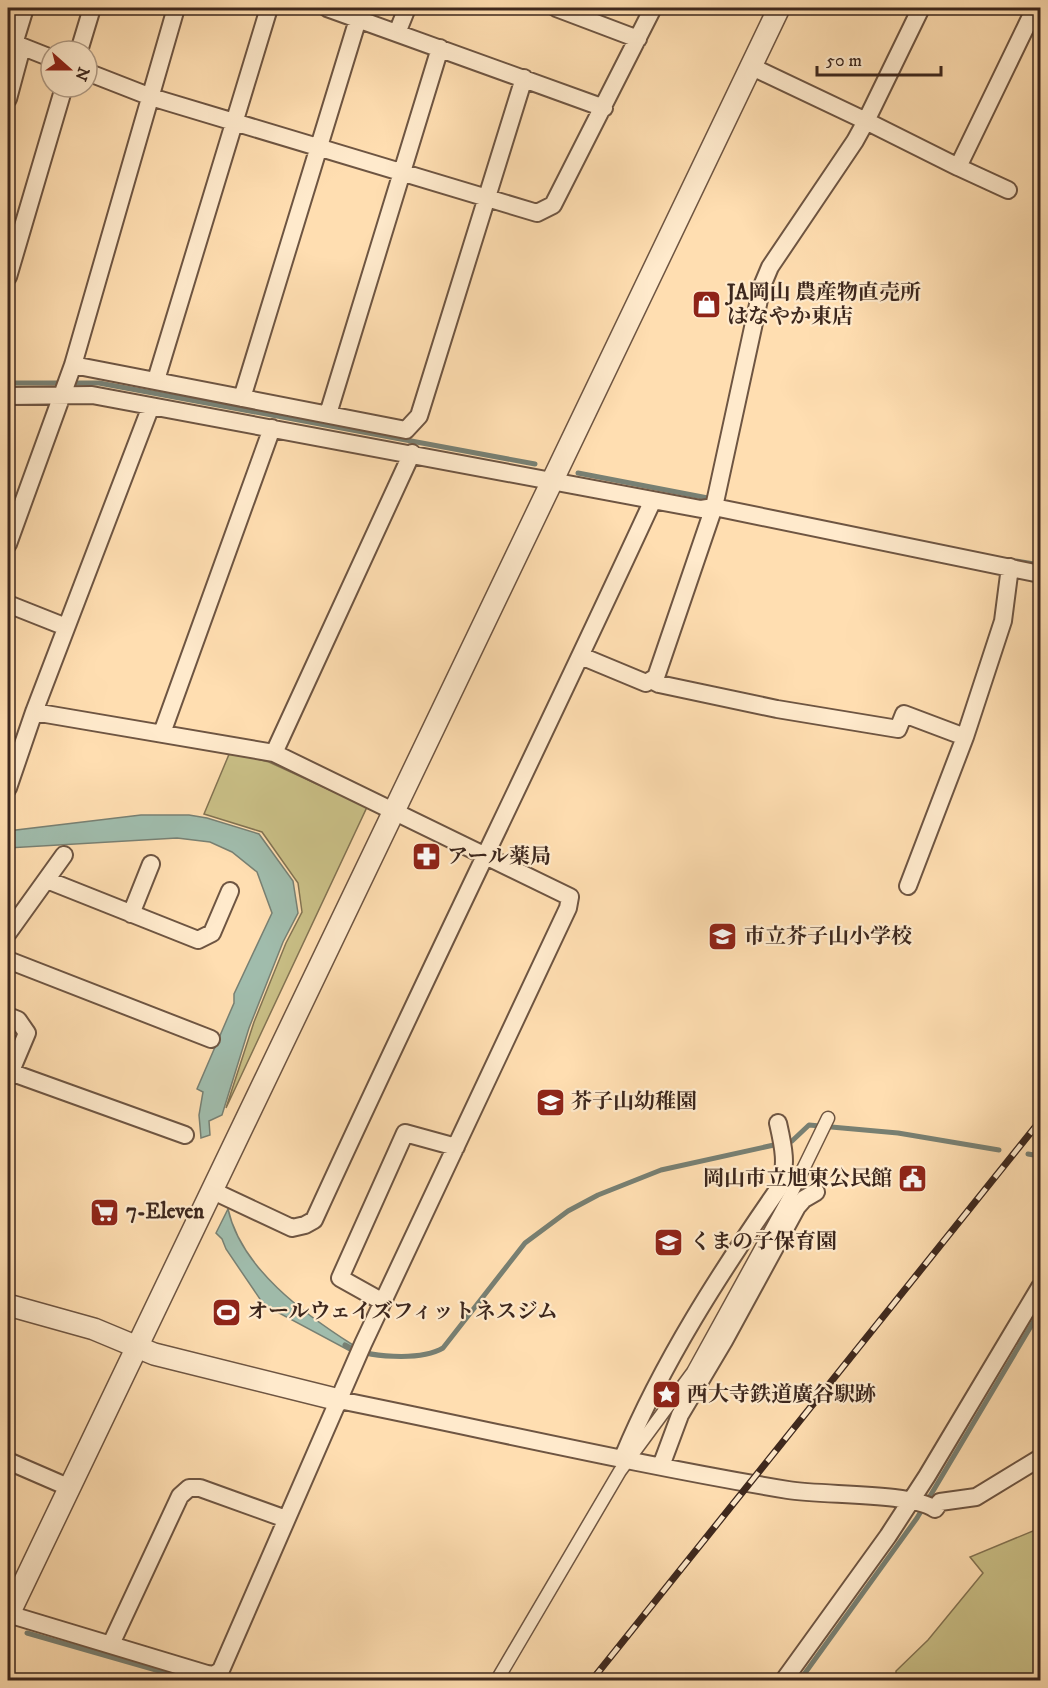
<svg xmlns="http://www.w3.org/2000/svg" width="1048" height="1688" font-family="'IM FELL DW Pica','Noto Serif JP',serif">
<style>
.green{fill:#c9bf86;stroke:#837352;stroke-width:1.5}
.water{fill:#a0bcac;stroke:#788073;stroke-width:1.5}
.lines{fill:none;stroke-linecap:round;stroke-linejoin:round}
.stream{stroke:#788073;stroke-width:5}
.pedestrian-casing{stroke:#6e5542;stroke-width:15}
.minor-casing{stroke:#6e5542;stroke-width:20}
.tertiary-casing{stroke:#6e5542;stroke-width:24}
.pedestrian{stroke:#ffeacc;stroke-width:12}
.minor{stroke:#ffeacc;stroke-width:16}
.tertiary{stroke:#ffeacc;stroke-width:21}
.rail-casing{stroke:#3d271d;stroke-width:7}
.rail{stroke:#ffeacc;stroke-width:4.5;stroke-dasharray:14;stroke-linecap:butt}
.labels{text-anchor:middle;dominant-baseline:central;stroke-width:4.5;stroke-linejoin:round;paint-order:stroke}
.poi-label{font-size:21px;font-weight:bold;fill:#3d271d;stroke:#ffeacc;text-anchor:start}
</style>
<rect width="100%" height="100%" fill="#ffdeb1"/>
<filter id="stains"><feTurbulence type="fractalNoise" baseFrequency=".00333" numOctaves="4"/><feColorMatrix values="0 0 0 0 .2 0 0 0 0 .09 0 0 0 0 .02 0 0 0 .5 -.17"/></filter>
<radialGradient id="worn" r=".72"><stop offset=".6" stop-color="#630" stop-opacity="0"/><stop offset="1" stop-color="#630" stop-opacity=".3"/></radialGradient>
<path class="green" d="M230 752 269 762 367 807 226 1108 254 1022 286 943 302 912 298 883 262 832 204 814Z
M1040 1528V1680H896V1671L928 1640 983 1573 970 1557Z"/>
<path class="water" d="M141 815H189L207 818 259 834 293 881 298 913 283 942 249 1028 222 1115 209 1121 210 1135 201 1138 199 1115 203 1092 197 1089 234 1003V994L272 913 257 872 232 852 210 842 177 838 8 848V831Z
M228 1209C241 1268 304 1314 353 1345L350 1351 264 1305 226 1249 222 1239 216 1233Z"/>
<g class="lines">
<path class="stream" d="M8 383H99L535 464
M578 473 713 499
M1016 561 1040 565
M1028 1154 1040 1156
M345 1345C366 1358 421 1361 443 1348L525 1243 568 1211 598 1195 661 1170 792 1141 809 1125 898 1133 999 1150
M27 1633 191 1680
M800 1680 917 1518 1040 1311"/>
<defs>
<path id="pedestrian" d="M497 1680 620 1471 693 1372 791 1194 828 1118"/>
<path id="minor" d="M327 8 604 108
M556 8 638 39
M397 33 407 8
M8 41 51 58
M14 44 25 8
M79 51 92 8
M750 66 866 121 921 8
M87 72 151 97 537 213 553 205 653 8
M8 99 22 47
M958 167 1008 190
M8 277 64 87
M73 365 406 430 419 416 524 78
M156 380 269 8
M8 396 92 395 701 509 714 507 1040 574
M242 398 358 19
M328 414 440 48
M8 544 73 365 176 8
M8 604 66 627
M581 656 646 683 656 677 714 507 762 286 770 267 855 141 866 121 958 167 1035 8
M651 680 659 684 777 709 898 729 904 714 965 737
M162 733 272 428
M274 753 412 453
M8 788 34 712 151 406
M47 880 198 940 212 933 230 891
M908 886 965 737 1003 621 1010 567
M131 914 151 864
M8 933 64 855
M8 960 211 1039
M8 1016 18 1020 27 1033 8 1078
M10 1072 185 1135
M211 1190 292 1228 305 1225 314 1220C424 979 542 741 653 500
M383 1302 340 1278 405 1133 456 1147
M339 1400C488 1430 638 1465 788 1490 825 1496 909 1492 935 1509L940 1502 976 1497 1040 1458
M623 1457C663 1361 720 1273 779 1188 788 1166 783 1145 778 1123
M8 1461 68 1487
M661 1466 680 1415 724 1341 797 1207 804 1199 816 1192
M8 1614 207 1674 214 1675 221 1670 363 1344 568 908 570 897 274 753 34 712
M111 1644 180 1496 189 1488H200L286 1519
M784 1680 888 1536 927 1476 1040 1287"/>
<path id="tertiary" d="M8 1305 94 1329 154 1354 339 1400
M8 1616 779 8"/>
</defs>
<use href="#pedestrian" class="pedestrian-casing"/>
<use href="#minor" class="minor-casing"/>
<use href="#tertiary" class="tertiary-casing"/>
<use href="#pedestrian" class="pedestrian"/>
<use href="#minor" class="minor"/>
<use href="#tertiary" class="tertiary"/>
<defs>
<path id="rail" d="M592 1680 1040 1121"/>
</defs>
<use href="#rail" class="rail-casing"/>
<use href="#rail" class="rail"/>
</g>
<defs>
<symbol id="shop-square" viewBox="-11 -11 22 22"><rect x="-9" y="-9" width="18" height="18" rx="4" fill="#8f2418" stroke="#ffeacc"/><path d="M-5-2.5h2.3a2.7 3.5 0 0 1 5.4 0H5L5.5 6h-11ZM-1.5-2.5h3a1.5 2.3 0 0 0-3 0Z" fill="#fff"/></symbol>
<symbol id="pharmacy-square" viewBox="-11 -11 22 22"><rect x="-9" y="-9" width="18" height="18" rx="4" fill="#8f2418" stroke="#ffeacc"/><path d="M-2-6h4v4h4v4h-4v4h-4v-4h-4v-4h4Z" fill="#fff"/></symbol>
<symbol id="school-square" viewBox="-11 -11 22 22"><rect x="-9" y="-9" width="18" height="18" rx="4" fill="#8f2418" stroke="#ffeacc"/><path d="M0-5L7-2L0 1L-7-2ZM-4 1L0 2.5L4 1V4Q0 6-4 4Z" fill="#fff"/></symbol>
<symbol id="civic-square" viewBox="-11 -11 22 22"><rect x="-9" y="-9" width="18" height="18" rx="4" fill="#8f2418" stroke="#ffeacc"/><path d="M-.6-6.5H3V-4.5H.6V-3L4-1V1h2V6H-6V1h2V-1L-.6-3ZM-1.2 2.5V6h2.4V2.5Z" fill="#fff"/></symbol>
<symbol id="supermarket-square" viewBox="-11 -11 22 22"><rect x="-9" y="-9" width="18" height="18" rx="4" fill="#8f2418" stroke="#ffeacc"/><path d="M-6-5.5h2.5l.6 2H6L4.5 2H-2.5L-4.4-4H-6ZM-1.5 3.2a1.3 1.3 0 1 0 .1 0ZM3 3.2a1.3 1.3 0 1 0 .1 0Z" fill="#fff"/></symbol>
<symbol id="stadium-square" viewBox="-11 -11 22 22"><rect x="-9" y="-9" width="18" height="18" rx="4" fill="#8f2418" stroke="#ffeacc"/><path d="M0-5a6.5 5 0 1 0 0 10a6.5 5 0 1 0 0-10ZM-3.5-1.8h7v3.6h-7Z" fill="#fff"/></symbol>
<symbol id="sight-square" viewBox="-11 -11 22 22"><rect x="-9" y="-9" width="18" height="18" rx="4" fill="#8f2418" stroke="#ffeacc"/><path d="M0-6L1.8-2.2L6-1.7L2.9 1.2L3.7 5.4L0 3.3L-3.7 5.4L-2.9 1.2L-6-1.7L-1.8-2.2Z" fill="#fff"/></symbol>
</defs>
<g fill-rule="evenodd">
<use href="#shop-square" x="690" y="288" width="33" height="33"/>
<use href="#pharmacy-square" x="410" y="840" width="33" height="33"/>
<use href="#school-square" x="706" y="920" width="33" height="33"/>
<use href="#school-square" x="534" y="1086" width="33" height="33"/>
<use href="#civic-square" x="896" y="1162" width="33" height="33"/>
<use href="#supermarket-square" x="88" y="1196" width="33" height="33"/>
<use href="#school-square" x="652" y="1226" width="33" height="33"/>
<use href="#stadium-square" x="210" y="1296" width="33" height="33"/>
<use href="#sight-square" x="650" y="1378" width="33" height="33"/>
</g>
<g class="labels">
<g class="poi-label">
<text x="727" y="293">JA岡山 農産物直売所<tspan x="727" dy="24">はなやか東店</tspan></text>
<text x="447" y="857">アール薬局</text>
<text x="744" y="937">市立芥子山小学校</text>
<text x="571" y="1102">芥子山幼稚園</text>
<text x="892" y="1179" text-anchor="end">岡山市立旭東公民館</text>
<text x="126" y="1212">7-Eleven</text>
<text x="690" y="1242">くまの子保育園</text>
<text x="247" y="1312">オールウェイズフィットネスジム</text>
<text x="687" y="1395">西大寺鉄道廣谷駅跡</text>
</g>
</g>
<rect width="1048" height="1688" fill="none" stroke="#ffdeb1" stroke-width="30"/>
<rect x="9" y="9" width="1030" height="1670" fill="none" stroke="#3d271d" stroke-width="3"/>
<rect x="15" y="15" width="1018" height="1658" fill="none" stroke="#3d271d" stroke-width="1.5"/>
<g transform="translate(69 69) rotate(111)"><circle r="28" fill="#ffeacc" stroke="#b19c86" stroke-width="1.5"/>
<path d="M0-4.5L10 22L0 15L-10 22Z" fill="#8f2418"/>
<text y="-9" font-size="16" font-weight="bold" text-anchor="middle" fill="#3d271d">N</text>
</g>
<path d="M817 66v9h124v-9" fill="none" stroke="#3d271d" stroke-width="3"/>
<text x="826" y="66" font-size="18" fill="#3d271d" stroke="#ffeacc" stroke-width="4.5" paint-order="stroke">50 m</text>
<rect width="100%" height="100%" filter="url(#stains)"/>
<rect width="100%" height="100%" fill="url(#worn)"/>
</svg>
